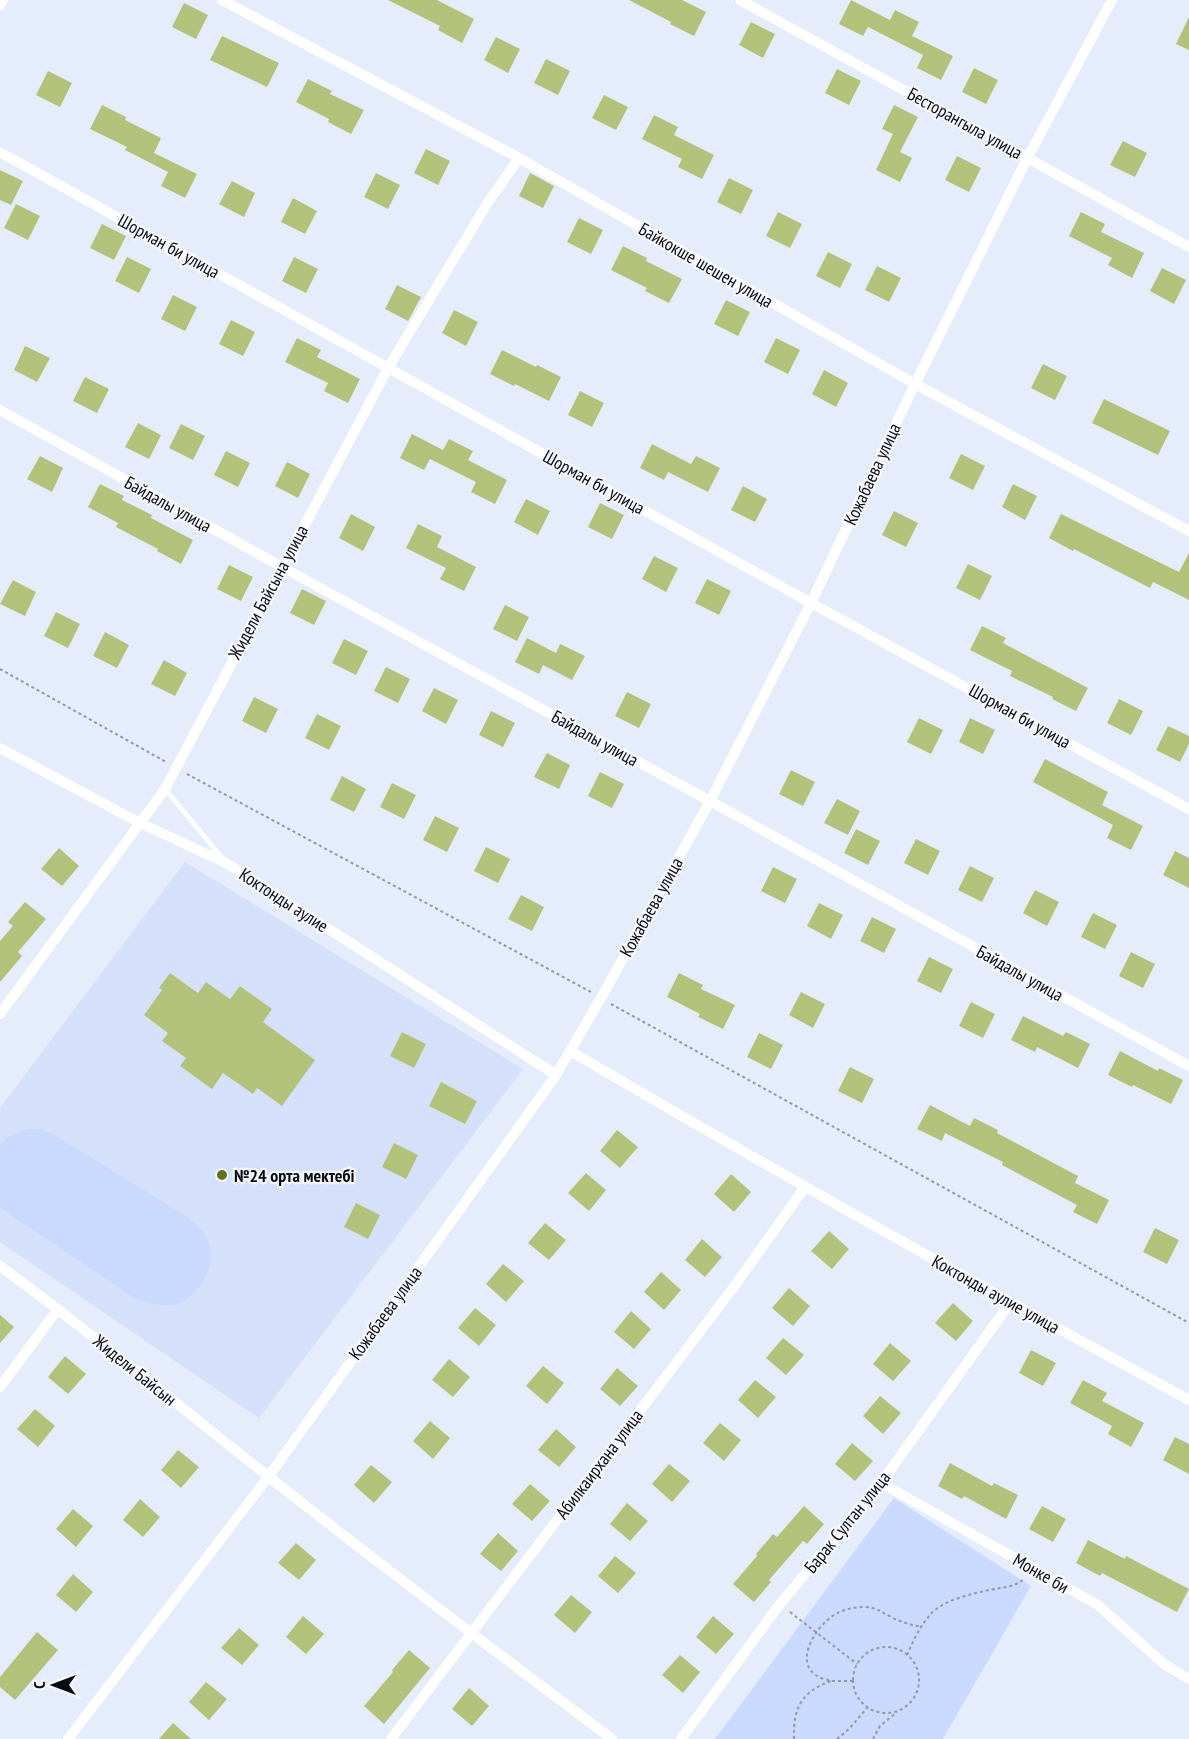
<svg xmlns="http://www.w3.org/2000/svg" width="1189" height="1739" font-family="'PT Sans Narrow',sans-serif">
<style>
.built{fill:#d5e0fa}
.green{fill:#cadaff}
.building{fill:#b3c27b}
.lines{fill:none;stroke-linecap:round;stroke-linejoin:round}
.path{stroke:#9297a3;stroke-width:2;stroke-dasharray:3 3;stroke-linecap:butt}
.lane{stroke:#fff;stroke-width:5}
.street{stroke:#fff;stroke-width:10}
.poi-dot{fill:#64721e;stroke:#f7f9fe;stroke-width:2}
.labels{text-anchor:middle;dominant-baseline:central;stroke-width:4.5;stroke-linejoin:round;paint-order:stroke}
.street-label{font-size:18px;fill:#080b13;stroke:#f7f9fe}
.poi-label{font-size:18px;font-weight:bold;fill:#080b13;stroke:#f7f9fe;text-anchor:start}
</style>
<rect width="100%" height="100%" fill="#e5ecfb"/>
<path class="built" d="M185 862 523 1069 259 1418 0 1242V1108Z"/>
<path class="green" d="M28 1129H39L53 1134 189 1218C194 1224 201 1229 205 1236 219 1259 204 1293 179 1303 166 1308 150 1303 137 1300L3 1210 0 1207V1146L6 1138Z
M894 1498 1031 1586 943 1739H715Z"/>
<path class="building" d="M388 0H437L474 19 462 43 438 30 440 26Z
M629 0H682L706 12 694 36 670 24 671 22Z
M851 0 890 20 895 10 919 22 912 36 953 56 941 80 917 68 923 55 868 27 863 36 839 24Z
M184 3 208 15 196 39 172 27Z
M1189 17V50L1176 44Z
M751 22 775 34 763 58 739 45Z
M222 36 279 63 267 87 210 60Z
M496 37 520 49 508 73 484 60Z
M546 59 570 71 558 95 534 83Z
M974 68 998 80 986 104 962 92Z
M837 69 861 81 849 105 825 93Z
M48 71 72 83 60 107 36 95Z
M308 79 332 91 330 94 364 110 351 134 328 122 329 119 296 102Z
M604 95 628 107 616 130 592 118Z
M102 105 126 117 125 120 161 138 154 153 197 174 185 198 161 186 168 172 125 150 127 147 90 129Z
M894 105 918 117 900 152 912 158 900 182 876 170 893 134 882 129Z
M654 115 678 127 674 135 714 155 702 179 678 167 682 159 642 139Z
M1123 141 1147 153 1135 177 1110 165Z
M426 149 450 161 438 185 414 173Z
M957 156 981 168 969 192 945 180Z
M0 170 23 181 11 205 0 200Z
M376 173 400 185 388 209 364 197Z
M530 173 554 186 543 208 519 196Z
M729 178 753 190 741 214 717 202Z
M232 181 255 193 244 217 219 204Z
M293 198 317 211 305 234 281 222Z
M16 204 40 216 28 240 4 228Z
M778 212 802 224 790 248 766 236Z
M1081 212 1105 224 1101 232 1144 253 1132 278 1108 265 1112 258 1069 236Z
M579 218 603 230 591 254 567 242Z
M102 224 126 236 114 260 90 248Z
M623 246 647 258 646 261 682 279 669 303 645 291 647 288 611 270Z
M828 252 852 264 840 288 816 276Z
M127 257 151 269 139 293 115 281Z
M294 257 318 269 306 293 282 281Z
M877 266 901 278 889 302 865 290Z
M1162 268 1186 280 1174 304 1150 291Z
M397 285 421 297 408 321 385 309Z
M173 295 197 307 185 331 161 319Z
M726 300 750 312 738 336 714 324Z
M454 310 478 322 466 346 442 333Z
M231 320 255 332 243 356 219 344Z
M297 338 321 350 317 357 360 379 348 403 324 391 328 383 285 362Z
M776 338 800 350 788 374 764 362Z
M25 346 50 358 37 382 14 370Z
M502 350 536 367 537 365 561 377 549 401 515 384 514 386 490 374Z
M1043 364 1067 376 1055 400 1031 388Z
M824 370 848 383 836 407 812 394Z
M85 377 109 389 97 413 73 401Z
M580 391 604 403 592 427 568 415Z
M1104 399 1170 431 1158 455 1092 423Z
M138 423 161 435 149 459 125 447Z
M181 424 205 436 193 460 169 448Z
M412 434 443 450 449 439 473 451 468 460 507 480 495 504 471 492 476 482 430 459 424 470 400 458Z
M652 444 691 464 696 456 720 468 708 492 668 472 664 480 640 468Z
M226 451 250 463 238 487 214 475Z
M961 454 985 466 973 490 949 478Z
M40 456 63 468 52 492 27 479Z
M287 462 310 474 298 498 275 486Z
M100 484 124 496 122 500 152 515 151 518 193 540 181 564 157 551 158 549 116 527 118 523 88 507Z
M1013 484 1037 496 1025 520 1002 507Z
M743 486 767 499 755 522 731 510Z
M526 499 550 511 538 535 514 522Z
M600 503 624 515 612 539 588 527Z
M894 511 918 523 906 547 882 535Z
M351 514 375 527 363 551 339 538Z
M1061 514 1179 572 1189 553V600L1153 582 1150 588 1074 549 1073 551 1049 538Z
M418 524 442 536 437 547 476 567 464 591 440 579 446 568 406 548Z
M654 556 678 568 666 592 642 579Z
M968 564 992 576 980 600 956 588Z
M229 565 253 577 241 601 217 589Z
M707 579 731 591 719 615 695 603Z
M13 580 36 592 25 616 0 604Z
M302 589 326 601 314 625 290 613Z
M505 605 529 617 517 641 493 629Z
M56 612 80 624 68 648 44 636Z
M982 626 1006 638 1003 643 1088 688 1076 711 1052 699 1053 697 1010 676 1012 671 970 650Z
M105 632 129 645 117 668 93 656Z
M527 638 556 653 560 644 585 656 572 680 543 665 539 674 515 662Z
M344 639 368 651 356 675 332 663Z
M164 660 187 673 175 696 151 684Z
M386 667 410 679 398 703 374 691Z
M434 688 458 700 446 724 422 711Z
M627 692 651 704 639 728 615 716Z
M254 697 278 709 266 733 242 721Z
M1119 699 1143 711 1131 735 1107 723Z
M491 711 515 723 503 747 479 735Z
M317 714 341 726 329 750 305 738Z
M919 718 943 730 931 754 907 742Z
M970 718 995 730 983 754 959 742Z
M1168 726 1189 736V744L1180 762 1156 750Z
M547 753 570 765 559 789 534 777Z
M1045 759 1108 792 1102 805 1143 826 1131 850 1107 838 1113 825 1033 782Z
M791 770 815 782 803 806 779 794Z
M600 772 624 784 612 808 588 796Z
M342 776 366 789 354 812 330 800Z
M392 783 416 795 404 819 380 807Z
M837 799 860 811 848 835 824 823Z
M435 816 459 828 447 852 423 840Z
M856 829 880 841 868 865 844 853Z
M916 839 940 851 928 875 904 863Z
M486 847 510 859 498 883 474 871Z
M59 848 79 866 62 886 41 869Z
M1175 851 1189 858V888L1163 875Z
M970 866 994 878 982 902 958 890Z
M773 867 797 879 785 903 761 891Z
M1035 890 1059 902 1047 926 1023 913Z
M521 895 544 907 532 931 508 919Z
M25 902 46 919 18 952 22 956 0 982V941L13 926 8 922Z
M819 903 843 915 831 939 807 926Z
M1093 913 1117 925 1105 949 1081 937Z
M872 917 896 929 884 953 860 941Z
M1131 952 1155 964 1143 988 1119 976Z
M929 957 953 969 941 993 917 981Z
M170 973 198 993 206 982 230 999 240 986 272 1009 263 1022 315 1060 282 1106 257 1088 253 1094 223 1073 212 1089 180 1066 186 1058 162 1041 168 1033 144 1015 162 990 159 988Z
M679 973 703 985 701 989 735 1005 723 1029 698 1017 700 1014 667 997Z
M801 992 825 1004 813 1028 789 1015Z
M971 1002 995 1014 983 1038 959 1026Z
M1023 1016 1063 1036 1066 1032 1090 1044 1078 1068 1037 1047 1035 1052 1011 1040Z
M402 1032 426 1044 414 1068 390 1056Z
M759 1033 783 1045 771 1069 747 1057Z
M1120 1051 1158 1071 1159 1068 1183 1080 1171 1104 1133 1085 1132 1087 1108 1075Z
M850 1067 874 1079 862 1103 838 1091Z
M441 1082 477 1101 465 1124 429 1106Z
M930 1105 970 1126 974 1118 998 1130 997 1133 1078 1176 1075 1183 1109 1200 1097 1224 1073 1212 1077 1205 1002 1165 1003 1162 945 1133 942 1141 917 1129Z
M617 1130 638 1147 620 1168 600 1151Z
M394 1143 418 1155 406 1179 382 1167Z
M586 1173 606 1190 589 1211 568 1193Z
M731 1174 751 1192 734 1212 714 1194Z
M356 1203 380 1215 368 1239 344 1227Z
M545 1223 566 1240 549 1260 528 1243Z
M1155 1228 1179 1240 1167 1264 1143 1252Z
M829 1231 849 1249 832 1269 811 1251Z
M702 1239 722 1257 705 1277 685 1260Z
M503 1264 524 1281 506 1302 486 1284Z
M661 1272 681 1290 664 1310 644 1292Z
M789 1288 810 1306 793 1326 772 1308Z
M953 1303 973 1321 956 1341 935 1323Z
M475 1308 496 1325 479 1346 458 1328Z
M631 1311 651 1329 634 1349 614 1332Z
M0 1315 14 1327 0 1343Z
M783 1338 804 1355 786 1375 766 1358Z
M890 1343 911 1361 893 1381 873 1364Z
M1031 1350 1056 1363 1043 1386 1019 1373Z
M65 1356 86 1374 68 1394 48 1377Z
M449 1359 470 1377 453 1397 432 1380Z
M543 1366 564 1383 547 1404 526 1386Z
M617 1368 638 1386 620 1406 600 1389Z
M755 1380 776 1397 758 1418 738 1400Z
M1083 1380 1107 1393 1102 1401 1144 1423 1131 1447 1108 1434 1112 1426 1070 1403Z
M880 1396 901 1413 883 1434 863 1416Z
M35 1409 55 1426 38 1447 17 1429Z
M430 1421 450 1438 433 1459 413 1441Z
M720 1423 741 1440 724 1461 703 1443Z
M556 1429 576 1447 559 1467 538 1450Z
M1175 1437 1189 1444V1474L1163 1460Z
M852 1443 873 1461 855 1481 835 1464Z
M178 1450 199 1467 181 1488 161 1470Z
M950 1463 992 1486 994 1483 1018 1495 1006 1519 964 1496 962 1499 938 1486Z
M669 1464 690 1481 672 1502 652 1484Z
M371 1465 392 1482 374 1503 354 1485Z
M530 1484 550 1501 532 1521 512 1504Z
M140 1499 160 1517 143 1537 123 1520Z
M627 1503 648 1521 630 1541 610 1524Z
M804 1506 824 1524 807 1544 803 1541 769 1580 771 1582 754 1602 733 1584 757 1556 756 1554 773 1534 777 1537Z
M1042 1506 1066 1519 1053 1542 1029 1529Z
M73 1509 93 1526 76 1547 56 1529Z
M498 1533 518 1551 501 1571 480 1554Z
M1088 1540 1125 1559 1126 1556 1189 1589 1177 1612 1102 1573 1100 1576 1076 1563Z
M296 1543 316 1560 299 1580 278 1563Z
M615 1556 636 1573 618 1593 598 1576Z
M73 1574 93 1592 76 1612 56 1595Z
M571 1595 592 1612 575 1633 554 1615Z
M303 1616 324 1634 306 1654 286 1637Z
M713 1616 734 1634 716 1654 696 1637Z
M239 1628 259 1645 242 1665 221 1648Z
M37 1632 58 1650 15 1700 0 1687V1677Z
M409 1650 430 1668 384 1724 364 1706 393 1672 392 1670Z
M680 1655 700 1672 683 1693 662 1675Z
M206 1682 227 1699 209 1720 189 1702Z
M469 1688 489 1706 472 1726 452 1709Z
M173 1723 191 1739H159Z"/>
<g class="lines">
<path class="path" d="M0 669 166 762
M187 774 591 992
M611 1004 1189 1323
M790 1612 857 1664
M853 1680a33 33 0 1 1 66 0a33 33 0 1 1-66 0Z
M907 1655C913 1641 920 1626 930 1615 942 1600 972 1594 989 1590 1003 1587 1013 1588 1024 1579
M853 1681C842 1681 831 1682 821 1678 791 1665 815 1627 834 1615 844 1609 854 1607 865 1607 876 1607 881 1612 891 1617 901 1622 911 1625 922 1627
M794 1739C793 1708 801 1692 831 1681
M837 1739 849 1729 867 1708
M873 1739 880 1726 897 1712"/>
<path class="lane" d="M165 789 223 859"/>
<path class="street" d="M222 0 519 158 915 384 1189 531
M740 0 1189 247
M0 5 3 0
M0 152 811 603 1189 809
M0 410 282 567 710 801 1189 1066
M0 748 140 823 226 863 556 1075
M0 1014 165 789 388 368 487 204 519 158
M570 1051C775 1171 981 1287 1189 1400
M0 1266C92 1333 179 1406 269 1477 382 1566 497 1653 612 1739
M0 1387 58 1309
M881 1483 1098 1605 1164 1664 1189 1679
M68 1739 269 1476 556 1075 601 998 710 801 811 603 915 384 1028 157 1112 0
M391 1739 733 1288 805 1187
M681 1739 780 1604 881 1483 1010 1303"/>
</g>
<circle class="poi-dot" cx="222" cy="1175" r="6"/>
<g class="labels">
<g class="street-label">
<text transform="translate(965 123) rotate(29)">Бесторангыла улица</text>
<text transform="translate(169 246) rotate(29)">Шорман би улица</text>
<text transform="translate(706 265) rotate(30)">Байкокше шешен улица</text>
<text transform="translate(872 474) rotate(-65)">Кожабаева улица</text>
<text transform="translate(594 482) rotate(29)">Шорман би улица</text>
<text transform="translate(168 504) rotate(29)">Байдалы улица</text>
<text transform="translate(268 592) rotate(-62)">Жидели Байсына улица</text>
<text transform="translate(1020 716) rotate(29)">Шорман би улица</text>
<text transform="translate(595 738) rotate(29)">Байдалы улица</text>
<text transform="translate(284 900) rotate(33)">Коктонды аулие</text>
<text transform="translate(651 907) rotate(-61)">Кожабаева улица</text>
<text transform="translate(1020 973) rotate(29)">Байдалы улица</text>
<text transform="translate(996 1294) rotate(29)">Коктонды аулие улица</text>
<text transform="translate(385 1313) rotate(-54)">Кожабаева улица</text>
<text transform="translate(135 1370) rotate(39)">Жидели Байсын</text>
<text transform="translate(599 1464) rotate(-53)">Абилкаирхана улица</text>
<text transform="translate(847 1522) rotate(-51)">Барак Султан улица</text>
<text transform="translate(1041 1573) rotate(30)">Монке би</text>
</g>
<g class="poi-label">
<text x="234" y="1175">№24 орта мектебі</text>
</g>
</g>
<g transform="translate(54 1685) rotate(270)" stroke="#f7f9fe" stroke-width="4.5" paint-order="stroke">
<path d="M0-4.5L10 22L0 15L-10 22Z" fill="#080b13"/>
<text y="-9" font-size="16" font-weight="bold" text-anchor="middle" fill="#080b13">С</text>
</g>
</svg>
